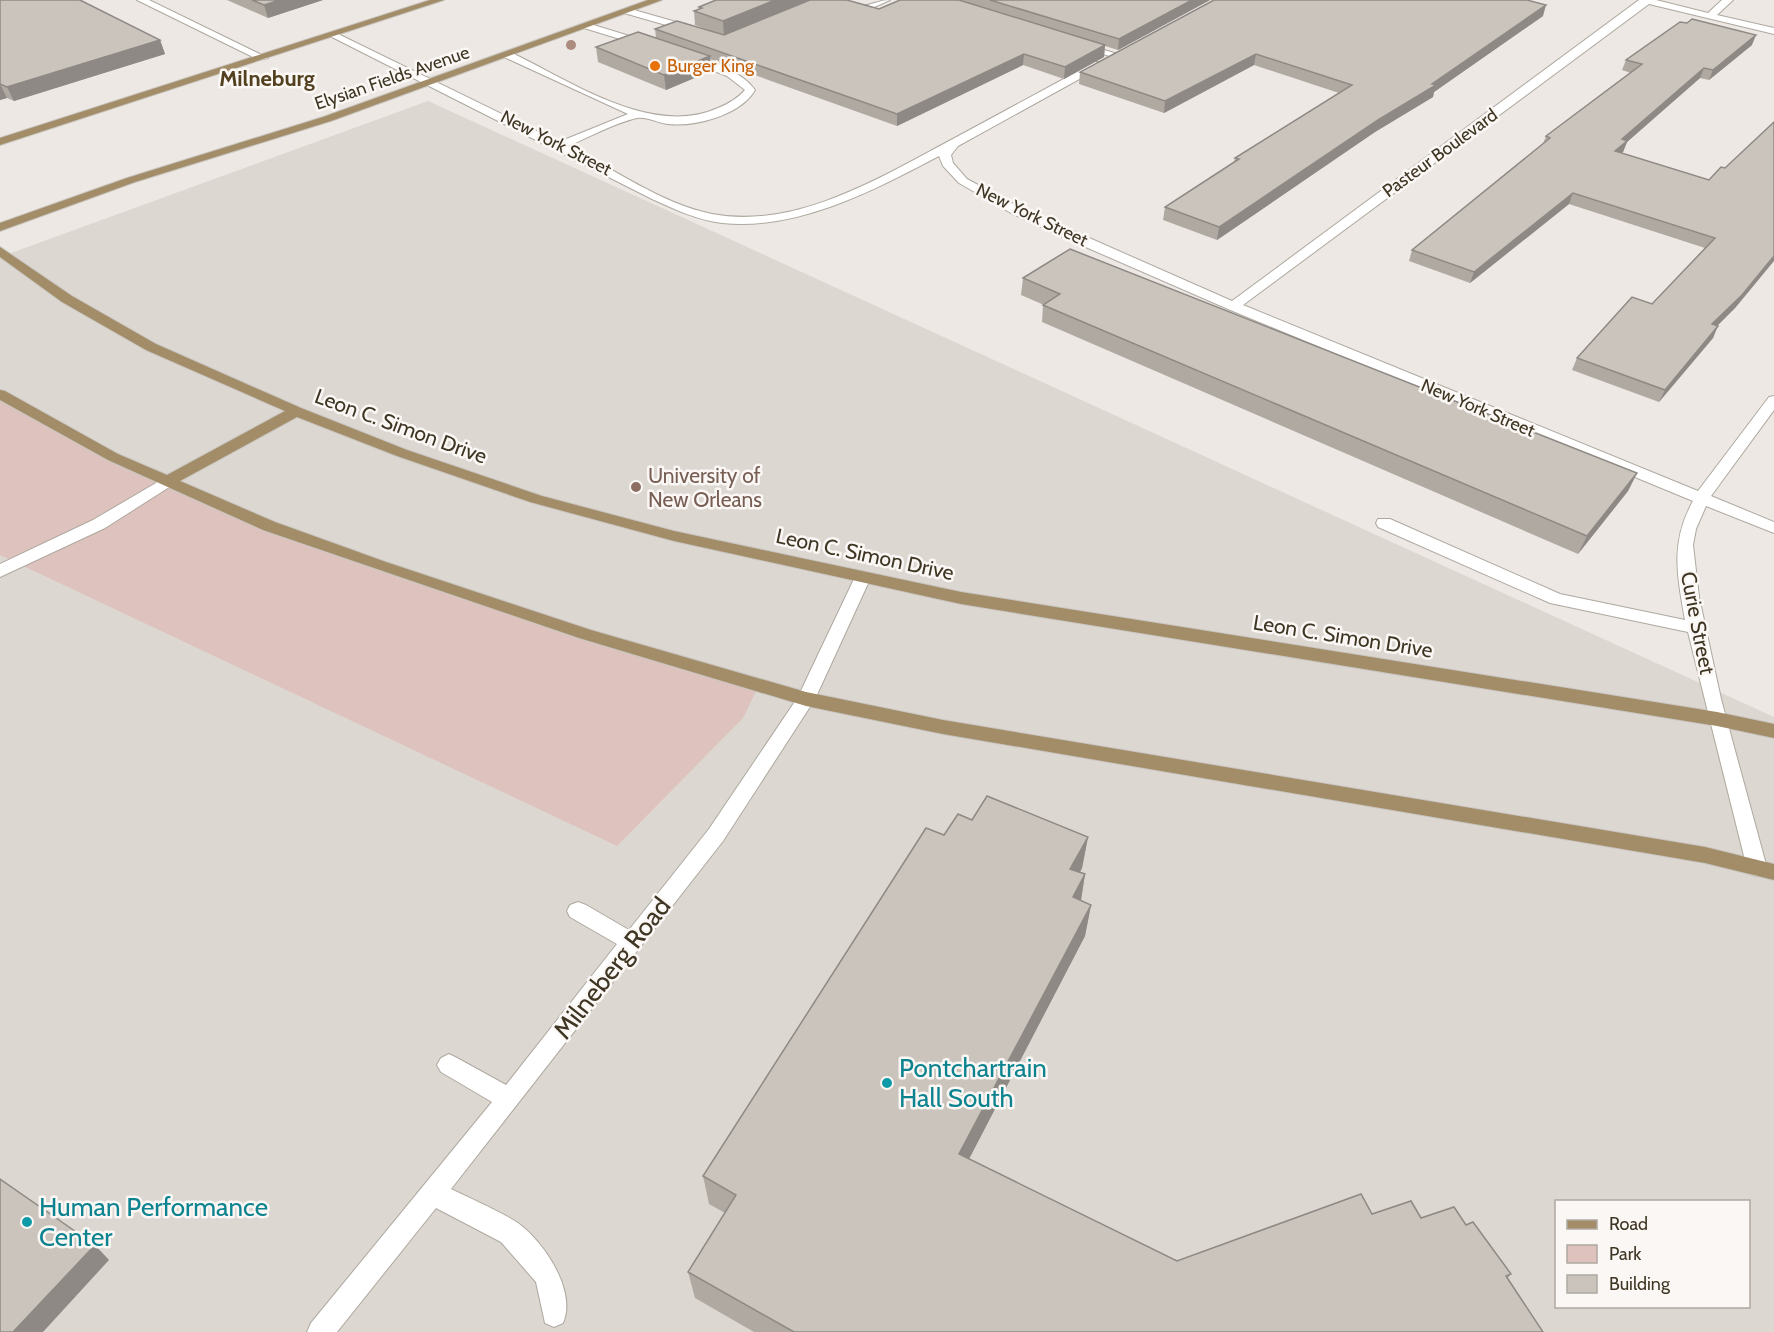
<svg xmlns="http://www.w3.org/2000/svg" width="1774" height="1332" font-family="Cabin,sans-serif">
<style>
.built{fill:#ddd7d2;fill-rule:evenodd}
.green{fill:#dec2bd}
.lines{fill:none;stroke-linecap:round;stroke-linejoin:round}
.minor-casing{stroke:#aea89f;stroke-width:2}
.major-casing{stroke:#c9c6c1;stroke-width:2}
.minor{fill:#fff;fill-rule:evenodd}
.major{fill:#a38d69;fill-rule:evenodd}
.tree{fill:#ac8c7f}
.wall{fill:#afa9a2}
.shaded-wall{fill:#8e8984}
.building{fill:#cbc4bc;stroke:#8e8984;stroke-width:1.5}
.food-dot{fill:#e8710a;stroke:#faf7f5;stroke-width:2}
.education-dot{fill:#8d6e63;stroke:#faf7f5;stroke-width:2}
.culture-dot{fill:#0f9aa8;stroke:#faf7f5;stroke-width:2}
.labels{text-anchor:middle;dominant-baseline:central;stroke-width:5;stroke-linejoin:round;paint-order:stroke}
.far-food-label{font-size:18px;fill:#c56008;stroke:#faf7f5;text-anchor:start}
.far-street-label{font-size:18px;fill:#3f3523;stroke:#faf7f5}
.street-label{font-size:21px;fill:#3f3523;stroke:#faf7f5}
.education-label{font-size:21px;fill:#785e54;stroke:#faf7f5;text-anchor:start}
.far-district-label{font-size:22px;font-weight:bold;fill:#52401f;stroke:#faf7f5}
.near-street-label{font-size:26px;fill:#3f3523;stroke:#faf7f5}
.near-culture-label{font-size:26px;fill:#0d838f;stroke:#faf7f5;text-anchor:start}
</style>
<rect width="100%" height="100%" fill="#ede8e4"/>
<path class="built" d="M428 101 1774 717V1332H0V257ZM1556 1202H1748V1306H1556Z"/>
<path class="green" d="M0 394 33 414 269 526 759 685 743 718 617 846 0 555Z"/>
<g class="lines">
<defs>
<path id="minor" d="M137 0H149L268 58 259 60Z
M823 0C835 0 854 7 861 6 872 5 879 0 890 0L861 13Z
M1639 0H1656L1708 13 1722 0H1733L1717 15 1774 28V34L1649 4 1243 305 1698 491 1769 397 1774 396V410L1711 496 1774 522V533L1706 506 1696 529 1693 545 1699 597 1721 699 1767 868 1764 874 1757 876 1750 874 1747 868 1688 632 1550 603 1378 527 1376 523 1378 519H1390L1560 594 1685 620C1677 574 1670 543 1693 501L1228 309 1081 245 1011 213 959 183 943 166 939 156C874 190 798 231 722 223 697 220 674 209 652 199L328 35 336 33 559 142 628 114 504 57V53H512C571 81 652 138 718 108 728 104 738 98 745 90L727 76 685 60V56C705 54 744 74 755 90 741 115 695 127 668 124 659 123 645 116 637 118 614 123 590 137 568 146 614 169 662 204 712 214 796 230 881 177 951 140 999 114 1047 88 1095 62H1103V66L958 146 951 155 953 163 967 179 1019 207 1232 301Z
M627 8 697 28 699 30 694 33 624 13 622 11Z
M587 23 649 42 651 44 646 47 584 28 582 26Z
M1080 43 1121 55 1116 58 1080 47Z
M168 476 174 478 176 481 174 484 105 528 0 577V564L93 520Z
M863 571 871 577 815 699 723 841 451 1189C473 1200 498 1210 518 1223 544 1242 577 1291 563 1323L554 1327 545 1323 536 1282 501 1242 436 1208 337 1332H307L311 1323 492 1102 441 1072 437 1065 441 1058 449 1054 457 1058 506 1085 617 944 570 917 567 911 570 905 578 902 586 905 629 930 709 829 798 697 855 577Z"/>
<path id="major" d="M430 0H444L0 145V138Z
M648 0H662L331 121 135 182 0 231V223L127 178 323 117Z
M0 247 72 296 156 344 301 408 407 450 542 496 674 531 961 592 1717 712 1774 724V738L1717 726 961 604 674 541 530 502 397 456 297 417 180 481 275 522 386 562 591 630 806 692 943 720 1705 847 1774 864V880L1705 863 943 734 806 706 579 638 263 530 108 460 0 400V390L5 391 118 454 167 475 285 411 146 350 62 302 0 257Z"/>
</defs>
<use href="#minor" class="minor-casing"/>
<use href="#major" class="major-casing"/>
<use href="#minor" class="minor"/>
<use href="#major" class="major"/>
</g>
<circle class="tree" cx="571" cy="45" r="5"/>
<path class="wall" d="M0 0 160 40 165 54 14 101 7 98 0 100Z
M227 0H323L268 18Z
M716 0H809L766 18 879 9 900 0H1210L1118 50 1105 46 1104 57 1064 79 1023 65 897 126 710 59 711 71 666 90 598 62 596 47 656 38 655 29 716 33 695 25 694 11 699 9V7Z
M1543 16 1434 92 1433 97 1375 132 1217 240 1163 220 1165 207 1234 162 1235 158 1339 93 1254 65 1164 113 1079 84 1080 72Z
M1752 45 1709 80 1700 78 1627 142 1623 152 1621 153 1709 180 1736 307 1717 326 1713 338 1659 402 1572 370 1577 358 1652 304 1705 248 1569 204 1470 283 1409 261 1412 250 1543 144 1546 136 1631 73 1622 70 1626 60Z
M1023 278 1637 473 1628 491 1578 554 1042 322 1043 305H1044L1021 295Z
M972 820 1088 837 1082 868 1080 872 1085 874 1081 901 1091 905 1085 936 969 1159 1177 1261 1372 1214 1421 1218 1466 1225 1511 1274 1508 1278 1543 1332H754L695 1298 688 1272 725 1213 709 1204 703 1176 944 835Z"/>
<path class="shaded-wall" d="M280 0H323L268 18 264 5Z
M775 0H809L724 36 723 21Z
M1192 0H1210L1118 50 1119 39Z
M1546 5 1543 16 1434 92 1433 97 1375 132 1217 240 1219 227 1432 84Z
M1756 35 1752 45 1709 80 1713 70Z
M160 40 165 54 14 101 7 87Z
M1105 45 1104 57 1064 79 1065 67Z
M1024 54 1023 65 897 126V114Z
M1256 54 1254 65 1164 113 1165 101Z
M710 56 711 71 666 90 664 75Z
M1704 68 1700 78 1627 142 1623 152 1611 162 1615 151 1622 139Z
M0 84 7 98 0 100Z
M1573 193 1569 204 1470 283 1474 272Z
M1774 256V261L1736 307 1707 336 1712 324Z
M1718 326 1713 338 1659 402 1665 390Z
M1637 473 1628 491 1578 554 1587 536Z
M1088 837 1082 868 1065 901 1070 869Z
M1085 874 1080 906 1073 897Z
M1091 905 1085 936 957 1182 959 1154Z
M95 1245 109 1260 43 1332H13Z"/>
<path class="building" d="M0 0H80L160 40 7 87 0 84Z
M252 0H280L264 5Z
M716 0H775L723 21 694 11 702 8 699 7Z
M810 0H847L879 9 900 0H959L1105 45 1065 67 1024 54 897 114 655 29 677 21 724 35Z
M990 0H1192L1119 39Z
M1214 0H1527L1546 5 1432 84 1436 85 1378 120 1219 227 1165 207 1239 159 1235 158 1352 85 1256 54 1165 101 1080 72Z
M1692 19 1756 35 1713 70 1704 68 1622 139 1627 141 1615 151 1709 180 1721 167 1725 168 1774 122V256L1742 295 1712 324 1718 326 1665 390 1577 358 1632 297 1652 304 1715 238 1573 193 1474 272 1412 250 1550 138 1546 136 1642 64 1626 60 1680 22 1687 23Z
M638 32 710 56 664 75 596 47Z
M1070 249 1637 473 1587 536 1043 305 1060 294 1023 278Z
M987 796 1088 837 1070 869 1085 874 1073 897 1091 905 959 1154 1177 1261 1361 1194 1372 1214 1411 1201 1421 1218 1454 1207 1466 1225 1473 1222 1511 1274 1506 1276 1543 1332H794L688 1272 736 1195 703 1176 926 828 944 835 958 814 972 820Z
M0 1179 95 1245 13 1332H0Z"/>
<circle class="food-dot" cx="655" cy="66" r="6"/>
<circle class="education-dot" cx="636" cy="487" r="6"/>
<g class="culture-dot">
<circle cx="887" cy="1083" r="6"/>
<circle cx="27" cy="1222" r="6"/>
</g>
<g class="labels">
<g class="far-food-label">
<text x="667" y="66">Burger King</text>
</g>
<g class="far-street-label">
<text transform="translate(392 78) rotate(-19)">Elysian Fields Avenue</text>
<text transform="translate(556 143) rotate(27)">New York Street</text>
<text transform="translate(1440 153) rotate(-36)">Pasteur Boulevard</text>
<text transform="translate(1032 215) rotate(26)">New York Street</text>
<text transform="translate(1478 408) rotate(23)">New York Street</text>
</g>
<g class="street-label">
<text transform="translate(401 426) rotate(20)">Leon C. Simon Drive</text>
<text transform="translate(865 554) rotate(12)">Leon C. Simon Drive</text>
<text transform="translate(1698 623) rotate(79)">Curie Street</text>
<text transform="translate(1343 636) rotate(9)">Leon C. Simon Drive</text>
</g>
<g class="education-label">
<text x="648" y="475">University of<tspan x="648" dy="24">New Orleans</tspan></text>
</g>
<g class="far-district-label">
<text x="267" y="78">Milneburg</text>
</g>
<g class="near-street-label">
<text transform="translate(612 968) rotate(-52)">Milneberg Road</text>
</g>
<g class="near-culture-label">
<text x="899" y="1068">Pontchartrain<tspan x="899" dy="30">Hall South</tspan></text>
<text x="39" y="1207">Human Performance<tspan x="39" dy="30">Center</tspan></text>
</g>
</g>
<rect x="1555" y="1200" width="195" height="108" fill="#faf7f5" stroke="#afa9a1" stroke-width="1.5"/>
<rect x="1567" y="1220" width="30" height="9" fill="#a38d69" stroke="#afa9a1" stroke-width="1.5"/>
<text x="1609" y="1230" font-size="18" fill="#3f3523">Road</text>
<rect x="1567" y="1245" width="30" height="18" fill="#dec2bd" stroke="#afa9a1" stroke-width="1.5"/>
<text x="1609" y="1260" font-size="18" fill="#3f3523">Park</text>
<rect x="1567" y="1275" width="30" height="18" fill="#cbc4bc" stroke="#afa9a1" stroke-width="1.5"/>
<text x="1609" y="1290" font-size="18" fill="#3f3523">Building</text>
</svg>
